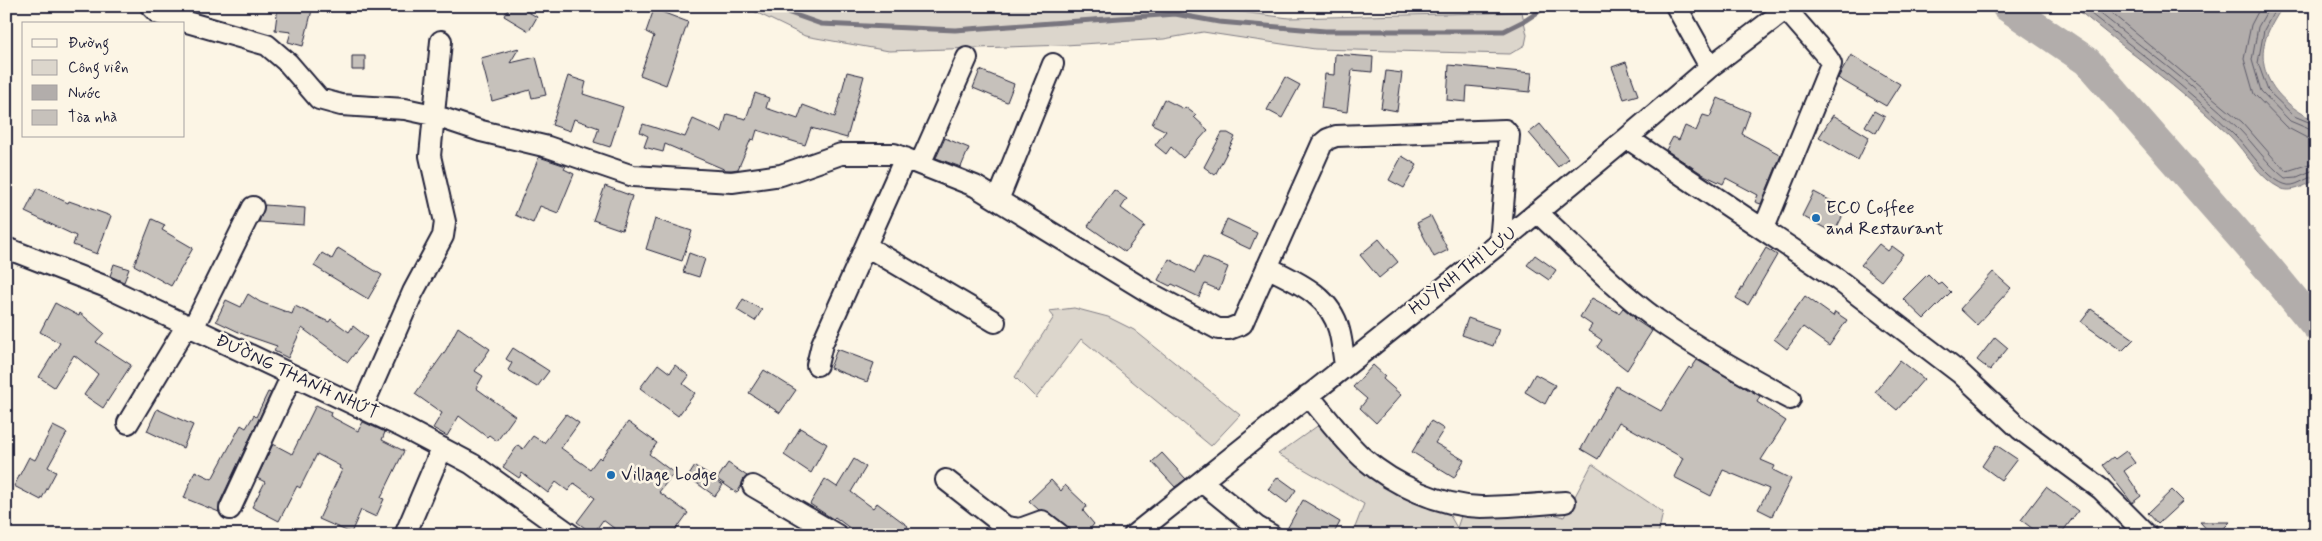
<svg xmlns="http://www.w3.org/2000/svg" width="2322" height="541" font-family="Mynerve,sans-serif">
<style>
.green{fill:#dcd6cc;stroke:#7f7c84}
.water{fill:#b2adab;stroke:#78757e}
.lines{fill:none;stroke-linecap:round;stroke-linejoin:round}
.shore{stroke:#5c5a68;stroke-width:1}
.stream{stroke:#78757e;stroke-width:5}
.river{stroke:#b2adab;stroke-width:30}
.building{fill:#c6c1bb;stroke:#22223b}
.minor-casing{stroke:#22223b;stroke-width:24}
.minor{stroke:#fcf5e5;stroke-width:20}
.poi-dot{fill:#1f6fb2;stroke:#fcf5e5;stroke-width:2}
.labels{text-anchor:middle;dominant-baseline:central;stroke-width:5;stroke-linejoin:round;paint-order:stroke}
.poi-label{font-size:18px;fill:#22223b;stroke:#fcf5e5;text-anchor:start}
.street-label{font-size:18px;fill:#22223b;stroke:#fcf5e5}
</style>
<rect width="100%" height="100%" fill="#fcf5e5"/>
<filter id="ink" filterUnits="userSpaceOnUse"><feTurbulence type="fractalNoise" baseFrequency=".02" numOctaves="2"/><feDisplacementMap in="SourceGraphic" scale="10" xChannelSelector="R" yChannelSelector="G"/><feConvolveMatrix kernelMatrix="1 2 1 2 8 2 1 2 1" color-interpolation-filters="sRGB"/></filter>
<g filter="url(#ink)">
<path class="green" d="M743 6H1193L1289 18 1522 12 1527 35 1525 45 1510 54 1315 49 1203 32 1164 39 1065 45 889 51 805 36Z
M1074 308 1108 317 1134 330 1240 415 1211 446 1081 339 1036 398 1015 377 1054 317 1049 311Z
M1330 417 1403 487 1444 505 1457 528 1463 510 1506 500 1564 517 1592 464 1663 512 1658 535H1352L1364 504 1278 454Z"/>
<path class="water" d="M2073 6H2283C2278 14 2273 22 2269 30 2250 72 2280 104 2316 121V180C2306 185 2291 194 2280 188 2259 178 2246 152 2230 136 2181 89 2125 49 2073 6Z"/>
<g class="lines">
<path class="shore" d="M2081 6C2132 47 2187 87 2233 133 2248 147 2265 177 2284 184 2295 189 2305 177 2316 176
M2091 6C2140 46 2193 84 2238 128 2254 144 2267 164 2285 178L2297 177 2316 169
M2103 6 2242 122 2277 162 2287 171 2316 162
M2261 6 2251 25 2244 59 2254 94 2286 127 2307 138 2316 139
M2270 6 2258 27 2252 60 2261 91 2290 121 2316 132
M2277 6 2264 30 2258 63 2268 91 2294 116 2316 125"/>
<path class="stream" d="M770 6 821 24 955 30 1175 14 1219 22 1325 31H1504L1526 20 1547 6"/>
<path class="river" d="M2006 6 2087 61 2270 270 2316 326"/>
</g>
<path class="building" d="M278 6H313L303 46 288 42 291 32 275 30Z
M509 6H518L537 17 529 31 504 16Z
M654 9 688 22 666 85 640 75 654 36 646 32Z
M519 48 510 63 536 57 546 95 532 98 530 90 492 101 481 58Z
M1335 54 1373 57 1372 72 1352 70 1347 112 1321 108 1325 74 1334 75Z
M1851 55 1900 84 1886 106 1838 78Z
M352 56H365V70H352Z
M1626 62 1638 95 1624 99 1612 67Z
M1449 65 1532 73 1530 92 1467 86 1466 102 1447 100Z
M980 70 1014 84 1007 102 973 88Z
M1386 71 1402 73 1397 111 1381 108Z
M847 72 864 76 847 138 811 128 805 145 757 130 754 140 751 139 738 169 732 170H726L665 144 663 152 644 147 648 136 640 132 643 124 685 137 693 119 722 132 727 114 746 119 755 93 769 98 766 108 798 119 803 105 835 117Z
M568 76 586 82 583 94 623 107 610 147 594 142 599 128 574 119 570 131 552 125Z
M1285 77 1300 85 1282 118 1267 110Z
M1718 98 1750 112 1742 134 1781 155 1761 204 1755 202 1758 195 1726 178 1723 184 1704 175 1666 150 1673 137 1679 140 1685 126 1696 131 1703 115 1710 117Z
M1164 99 1184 109 1185 107 1196 115 1194 117 1208 130 1183 158 1171 147 1166 154 1155 145 1166 131 1152 124Z
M1874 111 1885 117 1876 133 1865 126Z
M1833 115 1869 137 1858 160 1819 137Z
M1540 124 1568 158 1558 167 1529 133Z
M1222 133H1228L1235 137 1215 175 1204 167Z
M945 138 969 148 961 167 936 158Z
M1402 156 1417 165 1404 188 1389 180Z
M539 157 566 166 564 169 574 174 558 213 540 206 533 223 515 215Z
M605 186 632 196 622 230 593 220Z
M37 188 68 203 69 201 111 216 97 254 73 245 76 236 25 212Z
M1114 190 1127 199 1121 208 1145 226 1125 252 1088 226Z
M1814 192 1835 203 1833 207 1844 213 1834 233 1802 216Z
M265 205 305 208 304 225 259 222Z
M1431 216 1448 250 1434 257 1417 223Z
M152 219 165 225 162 230 193 248 171 286 134 265Z
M655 219 692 231 682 261 646 249Z
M1227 219 1257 233 1250 249 1220 235Z
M1379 239 1398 262 1379 278 1360 255Z
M1879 244 1888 251 1892 246 1903 254 1881 281 1861 265Z
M338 248 382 275 368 299 314 266 322 253 332 259Z
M1766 248 1777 255 1748 305 1736 298Z
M689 253 705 259 699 277 683 272Z
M1535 255 1556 270 1549 280 1527 265Z
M1203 257 1228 267 1219 290 1205 284 1199 297 1172 284 1170 286 1158 280 1169 259 1195 273Z
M114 264 129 269 124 282 110 276Z
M1993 272 2011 288 1977 325 1960 309Z
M1928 274 1938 284 1941 282 1951 292 1924 319 1903 299Z
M248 294 260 302 292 314 295 306 329 322 331 319 349 332 353 326 367 337 348 362 302 328 288 358 274 351 277 346 245 335 216 321 226 300 241 307Z
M1805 296 1833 316 1835 312 1847 320 1829 346 1803 327 1787 349 1774 339Z
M1592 298 1619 313 1623 308 1635 318 1634 319 1652 331 1627 370 1597 347 1602 340 1588 331 1592 325 1580 317Z
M743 299 762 310 755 321 737 310Z
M55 303 79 316 80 313 104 333 96 342 131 365 103 408 84 395 98 374 74 355 54 387 39 377 60 343 40 332Z
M2091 309 2134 339 2122 351 2081 322Z
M1468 318 1499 329 1493 346 1462 335Z
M458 327 490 349 475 371 483 376 476 388 515 416 497 441 489 435 487 437 459 416 447 436 433 428 442 413 415 394 446 350Z
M1995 337 2008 348 1990 370 1977 360Z
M513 348 549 371 537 387 508 370 512 363 506 359Z
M837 349 874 363 867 382 830 368Z
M1697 360 1760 396 1757 402 1786 421 1761 460 1775 466 1773 470 1791 479 1772 516 1758 509 1769 489 1723 470 1711 496 1674 477 1683 458 1619 422 1598 459 1581 449 1616 386 1661 411 1689 367 1691 369Z
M1900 360 1924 379 1897 410 1875 392Z
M658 364 670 373 675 365 689 376 683 384 695 393 678 416 640 388Z
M1373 365 1385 376 1383 379 1401 395 1376 423 1360 408 1367 399 1353 387Z
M764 370 796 390 780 413 749 393Z
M1535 374 1555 385 1545 404 1525 392Z
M268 392 271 393 219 504V512L184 498 195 471 212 479 241 425 246 428 254 415 256 417Z
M316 405 331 412 330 416 358 431 363 422 385 432 382 440 404 451 381 498 384 499 376 517 361 510 351 533 319 519 342 470 339 468 340 466 317 454 300 488 297 486 279 521 252 507 265 482 257 478 273 444 292 454Z
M157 409 193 425 183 448 147 431Z
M566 414 579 423 561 448 590 469 599 457 601 459 628 422 657 443 649 454 674 473 659 492 688 513 672 535H623L603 520 593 534 577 522 595 498 574 483 568 491 556 482 548 493 522 473 519 478 503 467 518 445 523 449 533 436 544 443Z
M1431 421 1444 429 1435 443 1464 460 1454 478 1412 452Z
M53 426 67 433 48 467 56 472 41 500 14 486 29 457 35 460Z
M800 428 827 444 811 473 784 455Z
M1996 445 2017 459 2001 480 1982 466Z
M2126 451 2135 463 2124 471 2141 496 2132 503 2103 465 2113 457 2115 459Z
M1162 453 1186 479 1175 487 1152 462Z
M854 459 866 467 851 492 873 508 877 503 908 526 902 535H859L835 517 833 519 810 504 825 479 837 487Z
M728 463 747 476 737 493 717 479Z
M695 466 723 485 715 496 688 477Z
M1278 477 1296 490 1287 503 1268 489Z
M1051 480 1061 491 1065 485 1087 506 1083 511 1094 524 1085 535H1072L1067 526 1049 512 1039 510 1029 501Z
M2046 487 2078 511 2060 535H2041L2021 520Z
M2172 490 2183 501 2158 524 2148 513Z
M1303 500 1340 522 1333 535H1297L1287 529Z
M2200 522H2230L2217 535H2212Z"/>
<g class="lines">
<defs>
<path id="minor" d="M151 6 159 14 267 45 288 63 319 99 341 105 405 109 433 115 481 131 548 147 633 176 732 182 781 175 841 154H894L975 186 1150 293 1218 329H1229L1242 324 1322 144 1328 139 1336 136 1505 130 1509 135 1500 243
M1676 6 1710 67
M1627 138 1837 279 1960 373 2020 429 2101 489 2147 535
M920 164 967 58
M998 200 1053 64
M1537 212C1576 248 1613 287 1656 319 1699 349 1743 374 1790 399
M1764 228 1831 64C1830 58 1793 18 1786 9
M866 246 995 322
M6 248 104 286 402 427 472 464 571 535
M1267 267C1297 282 1330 295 1339 330 1342 341 1343 353 1345 365
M193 328 253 207
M817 365 822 344 905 158
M1308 395C1326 416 1343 440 1363 458 1394 485 1440 506 1481 507 1509 507 1538 504 1565 502
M362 408 413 292 443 236 445 222 430 156 441 41
M128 423 187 325
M946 480 1006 527 1020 529 1042 521 1060 535
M1202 482 1257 527 1271 535
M753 486 837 535
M230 509 292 375
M405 535 442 448
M1134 535 1500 243 1627 138 1710 67 1790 6"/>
</defs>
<use href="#minor" class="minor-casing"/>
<use href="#minor" class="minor"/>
</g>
</g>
<g class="poi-dot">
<circle cx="1816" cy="218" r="5"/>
<circle cx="611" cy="475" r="5"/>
</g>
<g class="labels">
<g class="poi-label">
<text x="1826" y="208">ECO Coffee<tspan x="1826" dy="21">and Restaurant</tspan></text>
<text x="621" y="475">Village Lodge</text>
</g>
<g class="street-label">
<text transform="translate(1463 271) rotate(-38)">HUỲNH THỊ LỰU</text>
<text transform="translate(297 377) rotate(25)">ĐƯỜNG THANH NHỨT</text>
</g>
</g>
<rect width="2322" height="541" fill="none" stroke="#fcf5e5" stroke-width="25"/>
<rect x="12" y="12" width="2297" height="516" fill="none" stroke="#22223b" stroke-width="2" filter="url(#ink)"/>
<rect x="22" y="22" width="162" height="115" fill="#fcf5e5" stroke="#a5a1a1"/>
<rect x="32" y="39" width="25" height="8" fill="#fcf5e5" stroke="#a5a1a1"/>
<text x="68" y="48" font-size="15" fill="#22223b">Đường</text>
<rect x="32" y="60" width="25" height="15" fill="#dcd6cc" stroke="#a5a1a1"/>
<text x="68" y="72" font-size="15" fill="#22223b">Công viên</text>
<rect x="32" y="85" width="25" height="15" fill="#b2adab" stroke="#a5a1a1"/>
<text x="68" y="98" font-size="15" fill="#22223b">Nước</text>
<rect x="32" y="110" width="25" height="15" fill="#c6c1bb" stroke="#a5a1a1"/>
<text x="68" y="122" font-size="15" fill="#22223b">Tòa nhà</text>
</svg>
